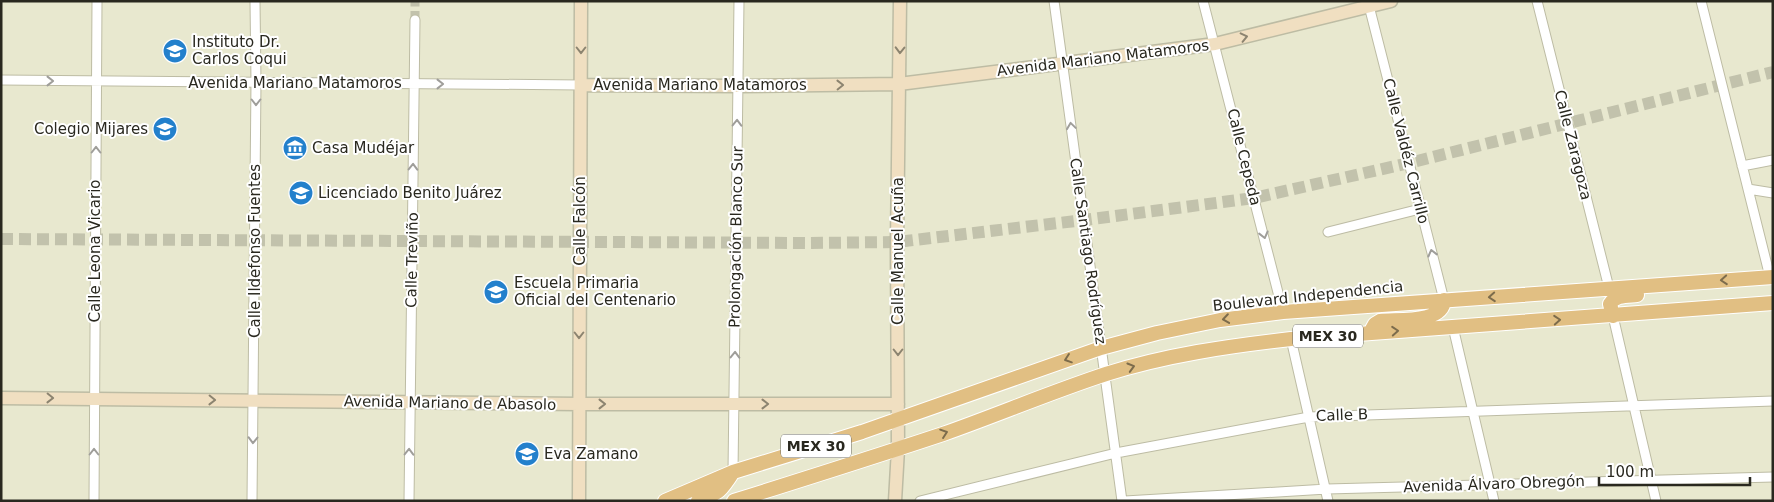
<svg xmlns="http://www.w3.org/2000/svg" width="1774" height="502" font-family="'DejaVu Sans',sans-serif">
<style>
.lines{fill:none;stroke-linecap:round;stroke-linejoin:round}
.street-tunnel{stroke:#c2c2ac;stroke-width:9;stroke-dasharray:9 4.5;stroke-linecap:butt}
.secondary-tunnel{stroke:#c2c2ac;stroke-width:12;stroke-dasharray:12 6;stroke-linecap:butt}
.street-casing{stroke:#bdbca4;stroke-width:11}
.secondary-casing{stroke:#bdbca4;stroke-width:15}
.primary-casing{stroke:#fff;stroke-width:16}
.street{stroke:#fff;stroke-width:9}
.secondary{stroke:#f0dfc1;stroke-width:12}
.primary{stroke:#e1bf83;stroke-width:14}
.oneway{stroke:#8c8470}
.oneway2{stroke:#9f9e9a}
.oneway3{stroke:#7c6c4c}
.labels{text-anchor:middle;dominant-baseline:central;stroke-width:4;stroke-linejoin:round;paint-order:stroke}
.shield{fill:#fff;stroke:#696862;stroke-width:1}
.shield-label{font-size:14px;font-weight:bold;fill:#29281f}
.poi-label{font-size:15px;fill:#29281f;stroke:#fff;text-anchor:start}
.street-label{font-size:15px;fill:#29281f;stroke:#fff}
</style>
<rect width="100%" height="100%" fill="#e8e8cf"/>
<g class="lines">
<path class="street-tunnel" d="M415 20V1"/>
<path class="secondary-tunnel" d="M1 239 809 243 897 242 1084 220 1254 198 1409 163 1773 72"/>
<defs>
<path id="street" d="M1054 1 1122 501
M1203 1 1283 312
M1537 1 1609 288
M1701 1 1770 277
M1368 2 1444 300
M1 80 581 85
M1742 166 1773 160
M1748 189 1773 193
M1328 232 1420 209
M1613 316 1656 501
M1453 327 1494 501
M1291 339 1328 501
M733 472 739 1
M94 501 97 1
M252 501 256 82 255 1
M409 501 415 20
M920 501 1116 453 1309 417 1773 401
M1125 501 1327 489 1773 477"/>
<path id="secondary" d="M581 85 738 86 899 84 1215 44 1391 1
M1 398 579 404H898
M579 501 581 1
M895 501 898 449 897 242 900 1"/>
<path id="primary" d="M1613 316 1610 304C1615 295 1627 296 1637 295
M1370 333 1375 324 1380 321C1397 319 1443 324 1444 300
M665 501 733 472 862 432 1101 348 1157 333 1220 320 1283 312 1773 277
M698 501C720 492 721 491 733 472
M734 501C804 479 874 457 943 434 997 415 1051 392 1106 374 1166 355 1229 346 1291 339L1773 303"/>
</defs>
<use href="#street" class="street-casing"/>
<use href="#secondary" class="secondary-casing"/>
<use href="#primary" class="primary-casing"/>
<use href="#street" class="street"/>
<use href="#secondary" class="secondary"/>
<use href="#primary" class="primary"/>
</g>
<defs><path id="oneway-chevron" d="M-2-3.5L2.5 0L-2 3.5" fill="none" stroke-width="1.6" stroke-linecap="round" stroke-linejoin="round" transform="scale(1.25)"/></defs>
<g class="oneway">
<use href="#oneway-chevron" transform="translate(1244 37) rotate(-13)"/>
<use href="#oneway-chevron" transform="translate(581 50) rotate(90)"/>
<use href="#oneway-chevron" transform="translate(900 50) rotate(91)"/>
<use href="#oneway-chevron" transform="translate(840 85) rotate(-1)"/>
<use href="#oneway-chevron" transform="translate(579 335) rotate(90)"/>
<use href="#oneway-chevron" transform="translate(898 352) rotate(90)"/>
<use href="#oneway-chevron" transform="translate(50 398) rotate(1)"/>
<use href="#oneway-chevron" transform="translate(212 400) rotate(1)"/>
<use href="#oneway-chevron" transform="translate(602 404)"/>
<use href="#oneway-chevron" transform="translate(765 404)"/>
</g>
<g class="oneway2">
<use href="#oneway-chevron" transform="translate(50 81)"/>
<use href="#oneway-chevron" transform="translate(440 84)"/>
<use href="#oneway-chevron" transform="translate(256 102) rotate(90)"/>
<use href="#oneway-chevron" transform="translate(737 123) rotate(-89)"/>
<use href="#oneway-chevron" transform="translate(1071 126) rotate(-98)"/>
<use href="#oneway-chevron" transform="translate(96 150) rotate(-90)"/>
<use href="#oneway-chevron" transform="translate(413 167) rotate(-89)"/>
<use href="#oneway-chevron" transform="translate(1264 235) rotate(76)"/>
<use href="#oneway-chevron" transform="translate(1432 253) rotate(-104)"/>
<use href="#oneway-chevron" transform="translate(735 355) rotate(-89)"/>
<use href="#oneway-chevron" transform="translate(253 440) rotate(91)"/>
<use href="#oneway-chevron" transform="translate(94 452) rotate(-90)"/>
<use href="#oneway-chevron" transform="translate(409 452) rotate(-89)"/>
</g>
<g class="oneway3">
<use href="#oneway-chevron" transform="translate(1724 280) rotate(176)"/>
<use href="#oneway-chevron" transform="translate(1492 297) rotate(176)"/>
<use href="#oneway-chevron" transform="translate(1226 319) rotate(172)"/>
<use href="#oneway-chevron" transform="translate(1557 320) rotate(-4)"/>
<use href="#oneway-chevron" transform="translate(1395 331) rotate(-4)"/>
<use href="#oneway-chevron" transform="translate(1068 359) rotate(161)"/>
<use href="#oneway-chevron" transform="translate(1131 367) rotate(-16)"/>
<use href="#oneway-chevron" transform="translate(944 433) rotate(-19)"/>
</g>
<defs>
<symbol id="university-disc" viewBox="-11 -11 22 22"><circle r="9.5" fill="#2380cc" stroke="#fff"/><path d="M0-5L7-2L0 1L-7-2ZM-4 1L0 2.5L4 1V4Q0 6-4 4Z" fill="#fff"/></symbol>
<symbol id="school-disc" viewBox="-11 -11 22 22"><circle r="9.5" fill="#2380cc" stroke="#fff"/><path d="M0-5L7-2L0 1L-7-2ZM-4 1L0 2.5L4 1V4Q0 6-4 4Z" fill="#fff"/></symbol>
<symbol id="museum-disc" viewBox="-11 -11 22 22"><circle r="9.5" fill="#2380cc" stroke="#fff"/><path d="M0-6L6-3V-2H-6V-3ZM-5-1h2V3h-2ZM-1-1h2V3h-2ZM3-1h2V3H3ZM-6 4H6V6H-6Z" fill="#fff"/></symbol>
</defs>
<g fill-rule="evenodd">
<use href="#university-disc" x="161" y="37" width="28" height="28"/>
<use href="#school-disc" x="151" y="115" width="28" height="28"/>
<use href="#museum-disc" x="281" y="134" width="28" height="28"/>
<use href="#school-disc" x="287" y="179" width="28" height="28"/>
<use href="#school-disc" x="482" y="278" width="28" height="28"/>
<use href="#school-disc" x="513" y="440" width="28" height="28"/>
</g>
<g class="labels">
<g class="shield">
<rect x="1293" y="324.5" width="70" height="23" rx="4"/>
<rect x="781" y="434.5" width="70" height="23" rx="4"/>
</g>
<g class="shield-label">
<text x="1328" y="336">MEX 30</text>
<text x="816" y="446">MEX 30</text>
</g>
<g class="poi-label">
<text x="192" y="42">Instituto Dr.<tspan x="192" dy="17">Carlos Coqui</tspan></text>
<text x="148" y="129" text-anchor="end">Colegio Mijares</text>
<text x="312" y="148">Casa Mudéjar</text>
<text x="318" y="193">Licenciado Benito Juárez</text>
<text x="514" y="283">Escuela Primaria<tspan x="514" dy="17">Oficial del Centenario</tspan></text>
<text x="544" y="454">Eva Zamano</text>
</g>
<g class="street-label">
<text transform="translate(1103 58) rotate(-7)">Avenida Mariano Matamoros</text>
<text x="295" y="83">Avenida Mariano Matamoros</text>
<text x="700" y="85">Avenida Mariano Matamoros</text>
<text transform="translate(1573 145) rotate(76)">Calle Zaragoza</text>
<text transform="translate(1406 151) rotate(76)">Calle Valdéz Carrillo</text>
<text transform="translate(1244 157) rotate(76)">Calle Cepeda</text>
<text transform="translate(580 221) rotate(-90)">Calle Falcón</text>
<text transform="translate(736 237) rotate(-89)">Prolongación Blanco Sur</text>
<text transform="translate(95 251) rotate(-90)">Calle Leona Vicario</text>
<text transform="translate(255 251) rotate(-90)">Calle Ildefonso Fuentes</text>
<text transform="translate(898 251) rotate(-90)">Calle Manuel Acuña</text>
<text transform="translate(1088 251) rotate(82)">Calle Santiago Rodríguez</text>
<text transform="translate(412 260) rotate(-89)">Calle Treviño</text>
<text transform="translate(1308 296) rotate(-6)">Boulevard Independencia</text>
<text transform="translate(450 403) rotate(1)">Avenida Mariano de Abasolo</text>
<text transform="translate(1342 415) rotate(-2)">Calle B</text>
<text transform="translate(1494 484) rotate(-2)">Avenida Álvaro Obregón</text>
</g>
</g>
<rect width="1774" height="502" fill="none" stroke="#29281f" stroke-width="5"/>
<path d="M1599 477v8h151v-8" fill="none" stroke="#29281f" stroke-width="2.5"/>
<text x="1606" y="477" font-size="15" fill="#29281f" stroke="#ffffff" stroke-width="4" paint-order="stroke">100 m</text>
</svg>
